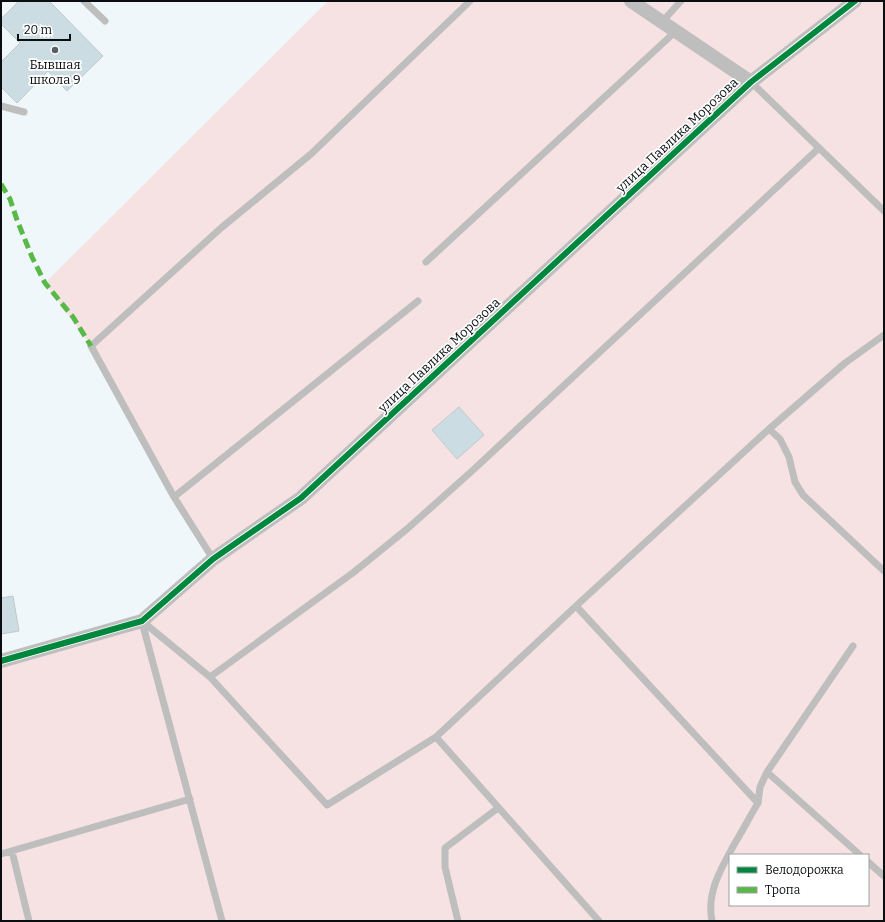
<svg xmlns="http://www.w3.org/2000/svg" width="885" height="922" font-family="Bitter,serif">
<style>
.green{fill:#f6e2e2;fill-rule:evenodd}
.building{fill:#cbdde2;stroke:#c2c8ca}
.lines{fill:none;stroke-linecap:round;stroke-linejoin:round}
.lane{stroke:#bfbebe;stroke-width:7}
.street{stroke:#bfbebe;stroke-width:14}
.quiet{stroke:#58b947;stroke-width:5;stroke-dasharray:10 5;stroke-linecap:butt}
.cycleway-casing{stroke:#fff;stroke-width:8}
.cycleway{stroke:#00873e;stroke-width:6}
.poi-dot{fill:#5a6062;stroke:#fff;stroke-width:1.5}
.labels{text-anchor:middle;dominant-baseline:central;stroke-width:3.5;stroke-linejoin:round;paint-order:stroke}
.poi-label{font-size:13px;fill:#0a0e10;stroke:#fff}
.street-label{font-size:13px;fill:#0a0e10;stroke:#fff}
</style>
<rect width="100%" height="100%" fill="#eff7fa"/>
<path class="green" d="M328 1H884V921H1V661L142 621 213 559 91 346 45 283ZM730 855H868V905H730Z"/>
<path class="building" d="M19 1H49L103 56 67 91 48 71 17 103 1 87V62L20 43 1 24V19Z
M459 407 484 435 457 459 432 430Z
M13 596 19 631 1 634V598Z"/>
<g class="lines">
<path class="lane" d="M84 1 105 21
M662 22 681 1
M751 82 884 211
M1 106 24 112
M426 262 676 31
M769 429 845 363 884 335
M174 497 418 301
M213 559 174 497 91 346 221 228 311 154 470 1
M576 606 758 803C750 816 743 830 735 843 722 867 706 892 712 921
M142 621 210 677 327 805 436 737 576 606 769 429 780 439 789 457 795 482 803 495 884 571
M142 622 222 921
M210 677 354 572 407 529 472 471 819 148
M436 737 599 921
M767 772 860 855
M758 803 760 787 767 772 853 646
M12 851 29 921
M1 854 190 799
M868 862 884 876
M458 921 445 867V848L498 808"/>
<path class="street" d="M631 1 751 82
M1 661 142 621 213 559 301 498 751 82 855 1"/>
<path class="quiet" d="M1 184 10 199 17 220 32 257 45 283 73 317 91 346"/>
<defs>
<path id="cycleway" d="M1 661 142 621 213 559 301 498 751 82 855 1"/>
</defs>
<use href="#cycleway" class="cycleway-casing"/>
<use href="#cycleway" class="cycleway"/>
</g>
<circle class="poi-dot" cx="55" cy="50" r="4"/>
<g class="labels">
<g class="poi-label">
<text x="55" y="64">Бывшая<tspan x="55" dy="15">школа 9</tspan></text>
</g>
<g class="street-label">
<text transform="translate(677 135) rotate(-43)">улица Павлика Морозова</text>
<text transform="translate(439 355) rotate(-43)">улица Павлика Морозова</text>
</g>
</g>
<rect width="885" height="922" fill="none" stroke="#0a0e10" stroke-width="4"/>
<rect x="729" y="854" width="140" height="52" fill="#ffffff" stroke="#9d9f9f"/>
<rect x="737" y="867" width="20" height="6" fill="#00873e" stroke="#9d9f9f"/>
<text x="765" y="874" font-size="12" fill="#0a0e10">Велодорожка</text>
<rect x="737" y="887" width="20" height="6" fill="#58b947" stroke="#9d9f9f"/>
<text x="765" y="894" font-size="12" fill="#0a0e10">Тропа</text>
<path d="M18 34v6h52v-6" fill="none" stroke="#0a0e10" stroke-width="2"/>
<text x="24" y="34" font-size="12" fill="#0a0e10" stroke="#ffffff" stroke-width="3" paint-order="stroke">20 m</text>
</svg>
